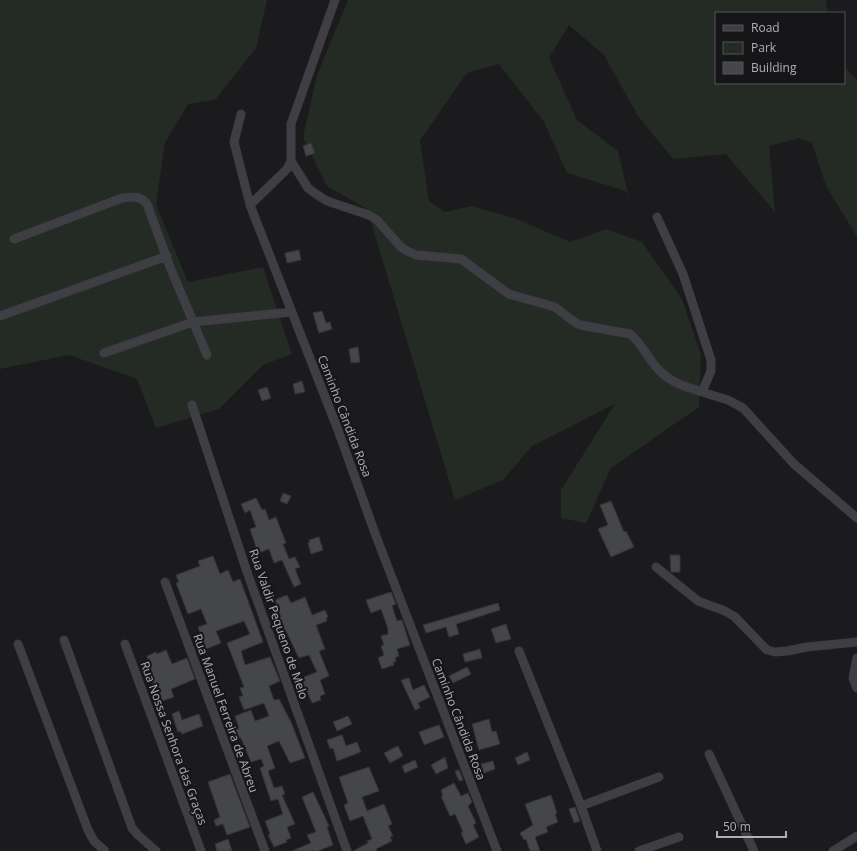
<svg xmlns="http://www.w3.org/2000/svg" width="857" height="851" font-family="'Open Sans',sans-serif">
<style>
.green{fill:#232b24}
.building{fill:#45464a;stroke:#353539}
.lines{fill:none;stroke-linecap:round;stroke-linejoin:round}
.street{stroke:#3e3e44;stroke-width:9}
.labels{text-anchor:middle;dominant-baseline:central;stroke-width:4;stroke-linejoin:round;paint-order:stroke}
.street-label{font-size:12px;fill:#aeb1bc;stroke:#161618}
</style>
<rect width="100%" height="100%" fill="#1b1b1d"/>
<path class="green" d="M0 0H267L256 48 215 100 188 104 165 143 156 205 188 282 263 267 292 354 263 365 219 409 156 428 137 379 69 355 0 369Z
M348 0H826L828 13H716V83H844V66L857 80V237L826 186 812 143 799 138 769 146 775 212 726 154 673 159 638 116 604 55 569 25 549 58 577 120 618 151 629 198 626 191 567 173 544 122 499 64 467 73 420 140 429 201 444 212 472 206 517 219 570 242 606 229 642 242 682 299 701 355 699 407 611 468 586 523 561 518V490L615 404 532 446 503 480 455 500 367 209 327 186 303 137 317 75Z"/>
<path class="building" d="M311 143 315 153 306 156 303 146Z
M299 250 301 260 287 263 285 253Z
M322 311 326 323 330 322 332 329 319 333 313 313Z
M358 347 360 362 351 363 349 349Z
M302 381 305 392 295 394 293 384Z
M267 387 271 398 262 401 258 390Z
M283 493 291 496 287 504 280 501Z
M256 498 262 510 265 509 269 520 276 517 286 543 283 544 289 559 295 557 300 567 295 569 301 584 294 587 282 560 274 563 269 549 258 553 250 529 256 527 250 510 245 513 241 504Z
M611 501 624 532 626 531 634 547 611 557 598 529 608 525 600 505Z
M319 537 323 550 311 554 308 543 310 542 309 540Z
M670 555H680V572H671Z
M213 556 220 574 228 570 233 582 240 579 263 642 241 651 245 665 270 657 280 681 269 686 274 700 279 699 291 722 305 758 290 763 279 741 267 746 275 768 268 771 274 788 282 786 285 794 282 795 295 824 287 827 291 838 286 840 287 842 274 847 268 835 270 834 265 821 283 814 278 799 271 801 260 768 264 766 261 759 251 762 241 738 235 737 233 730 239 728 235 716 251 710 255 721 269 716 264 703 244 710 239 697 243 696 240 688 244 687 227 643 250 634 244 621 216 631 221 643 206 649 198 627 207 624 201 609 188 614 176 583 179 582 176 575 200 566 198 561Z
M391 592 396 604 392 606 397 621 402 620 410 645 397 649 399 656 395 658 396 662H393L394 665 382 669 378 658 384 655 381 646 384 645 381 636 388 634V629L381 609 371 613 366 600Z
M287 595 291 603 305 597 312 615 325 610 328 617 326 618 327 621 316 625 325 649 319 651 329 676 320 680 325 694 320 696 321 700 312 703 306 689 302 690 299 683 305 681 304 677 317 672 309 655 299 658 286 631 282 633 278 623 281 622 279 617H281L275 600Z
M498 603 500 610 456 624 459 634 449 637 446 627 426 633 423 625Z
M506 624 511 639 496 643 491 629Z
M480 649 482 658 465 662 463 654Z
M166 650 172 664 187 658 195 679 171 689 174 697 162 701 158 690 156 691 152 684 154 683 147 656 156 652 157 654Z
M467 667 471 674 453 683 449 676Z
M409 678 413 690 424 685 430 697 418 703 420 708 415 710 401 680Z
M179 711 182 720 199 714 203 726 182 734 180 731 178 732 172 714Z
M348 716 352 724 337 731 333 722Z
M489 719 492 732 496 731 500 744 479 750 472 724Z
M439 725 444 737 424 745 419 732Z
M342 735 346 746 357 742 361 752 337 761 333 748 330 749 327 740Z
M398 746 403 756 390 763 384 753Z
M527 752 530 760 518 765 515 758Z
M445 757 448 768 436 774 431 765Z
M415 760 418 767 405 773 402 766Z
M493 761 495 769 484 773 481 764Z
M369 767 379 791 362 797 367 811 384 804 392 824 388 826 393 836 390 837 392 841 376 849 377 851H353L368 843 367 841 372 839 363 816 350 821 344 805 348 803 339 777Z
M459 770 463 780 459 781 455 771Z
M230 774 250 827 227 835 223 824 216 826 214 820 220 817 208 782Z
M454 783 461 796 468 793 472 802 468 806 476 823 473 825 479 837 466 844 461 833 463 832 455 814 450 816 441 796H443L441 790Z
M313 792 329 826 327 827 333 845 318 851H292L311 843 307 835 316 832 302 797Z
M551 795 557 813 555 814 558 822 546 827 548 832 535 837 540 851H530L526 839 524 840 520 833 533 825 525 804Z
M575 807 580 821 574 823 569 809Z
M228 839 232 851H217L215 844Z"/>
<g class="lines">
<path class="street" d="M335 0 291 124V161L287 169 250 205 338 430 376 536 497 851
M241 114 234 142 250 205
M291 161 308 188 316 194 327 201 369 215 377 220 400 246 407 251 416 255 461 259 509 294 555 307 573 321 580 325 630 334C643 344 648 360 660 371 671 383 687 387 702 392
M657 217 683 274 711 360V371L702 392 728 400 743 408 794 464 857 518
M14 239 122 198C133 197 140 195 147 204L170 267 207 355
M0 316 167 256
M104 353 193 322 292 312
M192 405 247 572 347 851
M656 567 698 601 725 611 735 617 767 650 775 652 787 651 807 647 857 642
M165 582 265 851
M64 640 132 828 138 835 156 851
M18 644 88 830 94 841 105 851
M125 644 201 851
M519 651 581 806 597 851
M857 658 853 678 857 688
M709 754 754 851
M581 806 659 777
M639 851 679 837
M833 851 857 836"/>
</g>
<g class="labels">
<g class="street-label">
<text transform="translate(345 416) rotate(69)">Caminho Cândida Rosa</text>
<text transform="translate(279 624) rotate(71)">Rua Valdir Pequeno de Melo</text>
<text transform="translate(226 713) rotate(70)">Rua Manuel Ferreira de Abreu</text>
<text transform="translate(459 719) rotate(69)">Caminho Cândida Rosa</text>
<text transform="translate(174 743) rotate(70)">Rua Nossa Senhora das Graças</text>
</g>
</g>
<rect x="715" y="12" width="130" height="72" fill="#161618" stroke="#53545a"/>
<rect x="723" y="25" width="20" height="6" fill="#3e3e44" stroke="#53545a"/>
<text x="751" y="32" font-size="12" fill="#aeb1bc">Road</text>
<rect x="723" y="42" width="20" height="12" fill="#232b24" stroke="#53545a"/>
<text x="751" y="52" font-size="12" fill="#aeb1bc">Park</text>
<rect x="723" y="62" width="20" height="12" fill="#45464a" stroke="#53545a"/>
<text x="751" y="72" font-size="12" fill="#aeb1bc">Building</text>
<path d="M717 831v6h69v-6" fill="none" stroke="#aeb1bc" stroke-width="2"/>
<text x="723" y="831" font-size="12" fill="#aeb1bc" stroke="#161618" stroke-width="3" paint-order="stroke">50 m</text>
</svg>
